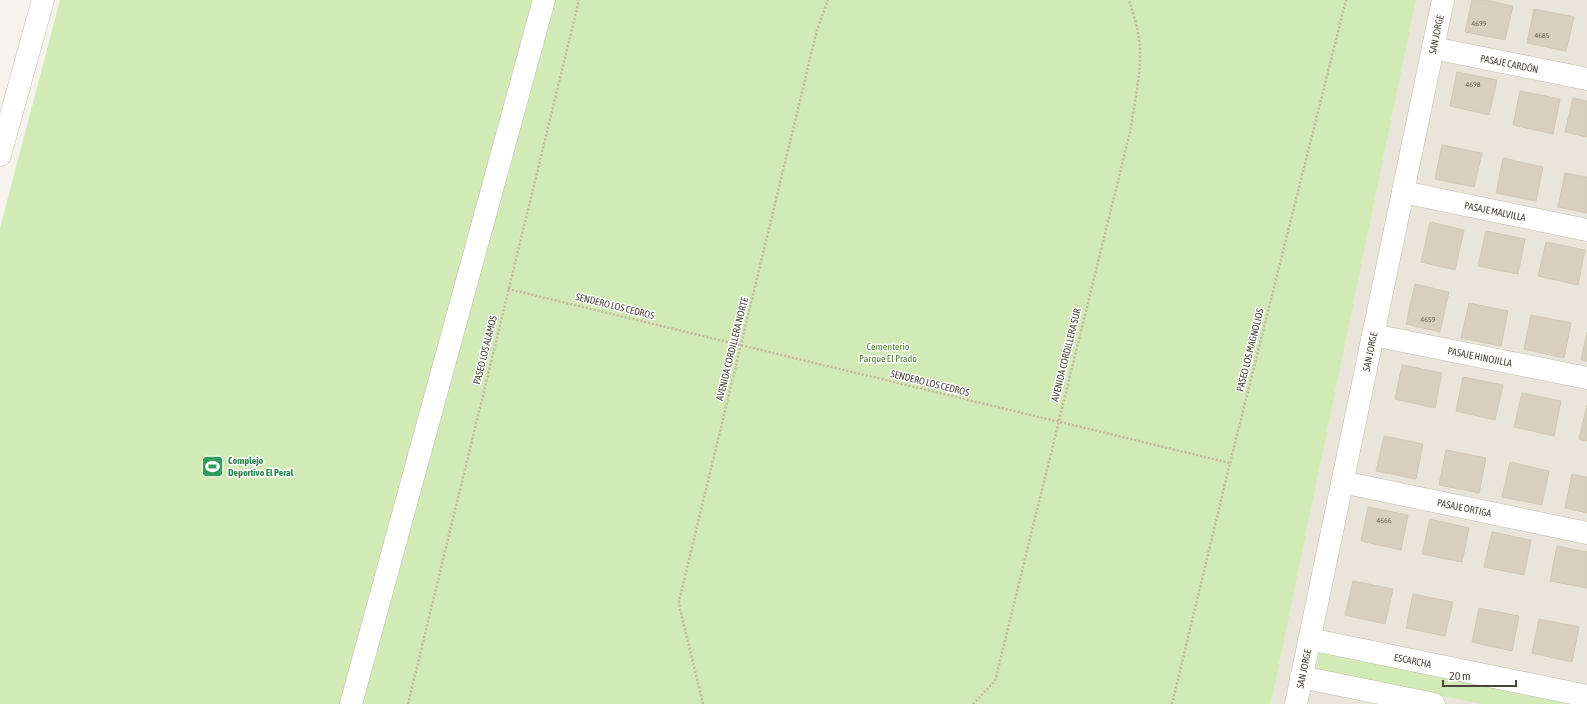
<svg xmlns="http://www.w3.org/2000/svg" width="1587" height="704" font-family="'Asap Condensed',sans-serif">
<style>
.residential{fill:#eae5da}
.green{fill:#d2eab5}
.building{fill:#d8cfc1;stroke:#d3c7b4}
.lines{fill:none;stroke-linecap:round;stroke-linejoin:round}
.minor-casing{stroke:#c2bbae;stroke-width:23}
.path{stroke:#c4b79f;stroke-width:2.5;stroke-dasharray:2 2;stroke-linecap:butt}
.minor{stroke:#fff;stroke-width:22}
.labels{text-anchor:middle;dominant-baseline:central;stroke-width:3;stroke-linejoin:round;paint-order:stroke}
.number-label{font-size:8px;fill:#6e675b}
.street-label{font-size:10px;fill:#4b4439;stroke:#fff}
.park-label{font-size:10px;fill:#4a7f2a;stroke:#fff}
.leisure-label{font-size:10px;font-weight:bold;fill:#27864d;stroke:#fff;text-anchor:start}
</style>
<rect width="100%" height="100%" fill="#f6f3ec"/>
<path class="residential" d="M1416 0H1587V704H1271Z"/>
<path class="green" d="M60 0H1416L1271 704H0V228Z
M1319 652 1568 704H1481L1316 669Z"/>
<path class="building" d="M1472 0H1485L1513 6 1505 40 1465 32Z
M1534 9 1574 17 1566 51 1527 43Z
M1457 72 1497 80 1489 115 1450 106Z
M1520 91 1560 99 1553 134 1513 125Z
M1573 98 1587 101V137L1565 132Z
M1442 145 1482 153 1474 187 1435 179Z
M1503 158 1543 167 1536 201 1496 193Z
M1565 173 1587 177V213L1558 207Z
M1430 222 1464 230 1455 270 1421 262Z
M1486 231 1525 239 1518 274 1478 266Z
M1546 242 1585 250 1578 285 1538 276Z
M1415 284 1449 292 1440 332 1406 324Z
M1469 303 1508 311 1501 346 1461 338Z
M1531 315 1571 323 1564 358 1524 349Z
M1587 332V361L1581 360Z
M1402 365 1442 373 1435 408 1395 399Z
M1463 377 1503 385 1495 420 1456 411Z
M1522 393 1561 401 1554 436 1514 427Z
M1587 405V441L1579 439Z
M1384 436 1423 444 1416 479 1376 471Z
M1446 450 1486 458 1479 493 1439 485Z
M1510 462 1549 471 1542 505 1502 497Z
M1572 474 1587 477V513L1565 508Z
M1368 507 1408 515 1401 550 1361 541Z
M1430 519 1469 528 1462 562 1422 554Z
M1492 532 1531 540 1524 575 1484 567Z
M1557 546 1587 552V588L1550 581Z
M1353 581 1393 589 1385 624 1345 615Z
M1413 594 1453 602 1445 636 1406 628Z
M1479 608 1519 616 1512 651 1472 642Z
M1539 619 1579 627 1572 662 1532 653Z"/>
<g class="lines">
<defs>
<g id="minor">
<path id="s1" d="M1433 48 1587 79"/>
<path d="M0 155 43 0"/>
<path id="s2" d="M1403 192 1587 230"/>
<path id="s3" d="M1373 335 1587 378"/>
<path id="s4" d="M1342 482 1587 533"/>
<path id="s5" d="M1309 639 1587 696"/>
<path d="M1301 677 1434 704"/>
<path d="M351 704 544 0"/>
<path id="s6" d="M1296 704 1443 0"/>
</g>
</defs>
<use href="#minor" class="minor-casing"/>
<path class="path" d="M508 289 1230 463
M408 704 579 0
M703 704 680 609 679 601 817 30 828 0
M973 704 995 681 1130 132C1134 105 1141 76 1140 49 1139 32 1134 15 1129 0
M1172 704 1230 463 1346 0"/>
<use href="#minor" class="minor"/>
</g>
<defs>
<symbol id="stadium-square" viewBox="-11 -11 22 22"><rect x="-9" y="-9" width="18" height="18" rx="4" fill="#2e9e5b" stroke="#fff"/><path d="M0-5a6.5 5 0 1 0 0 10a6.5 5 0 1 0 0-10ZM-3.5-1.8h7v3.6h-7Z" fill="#fff"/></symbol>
</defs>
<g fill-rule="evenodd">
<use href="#stadium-square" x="200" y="454" width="25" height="25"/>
</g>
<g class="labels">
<g class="number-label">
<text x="1479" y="23">4699</text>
<text x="1542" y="35">4685</text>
<text x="1473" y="84">4698</text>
<text x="1428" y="319">4659</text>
<text x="1384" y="520">4666</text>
</g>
<g class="street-label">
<text stroke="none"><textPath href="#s6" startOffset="684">SAN JORGE</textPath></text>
<text stroke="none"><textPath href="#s1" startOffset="78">PASAJE CARDÓN</textPath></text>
<text stroke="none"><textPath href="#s2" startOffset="94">PASAJE MALVILLA</textPath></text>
<text transform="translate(615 306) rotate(14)">SENDERO LOS CEDROS</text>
<text transform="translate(732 349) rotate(-76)">AVENIDA CORDILLERA NORTE</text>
<text transform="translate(485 350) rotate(-76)">PASEO LOS ALAMOS</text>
<text transform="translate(1250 350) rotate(-76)">PASEO LOS MAGNOLIOS</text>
<text stroke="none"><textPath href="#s6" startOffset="360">SAN JORGE</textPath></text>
<text transform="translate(1066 355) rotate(-76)">AVENIDA CORDILLERA SUR</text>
<text stroke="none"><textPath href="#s3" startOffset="109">PASAJE HINOJILLA</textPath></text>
<text transform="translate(930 383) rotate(14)">SENDERO LOS CEDROS</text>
<text stroke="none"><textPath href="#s4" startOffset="125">PASAJE ORTIGA</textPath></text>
<text stroke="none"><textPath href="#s5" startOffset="106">ESCARCHA</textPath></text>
<text stroke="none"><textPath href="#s6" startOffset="36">SAN JORGE</textPath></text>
</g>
<g class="park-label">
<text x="888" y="346">Cementerio<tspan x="888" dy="12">Parque El Prado</tspan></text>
</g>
<g class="leisure-label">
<text x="228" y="460">Complejo<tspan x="228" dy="12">Deportivo El Peral</tspan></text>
</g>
</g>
<path d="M1443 680v6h73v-6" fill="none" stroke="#4b4439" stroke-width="2"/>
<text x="1449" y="680" font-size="12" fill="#4b4439" stroke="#ffffff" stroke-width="3" paint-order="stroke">20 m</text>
</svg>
